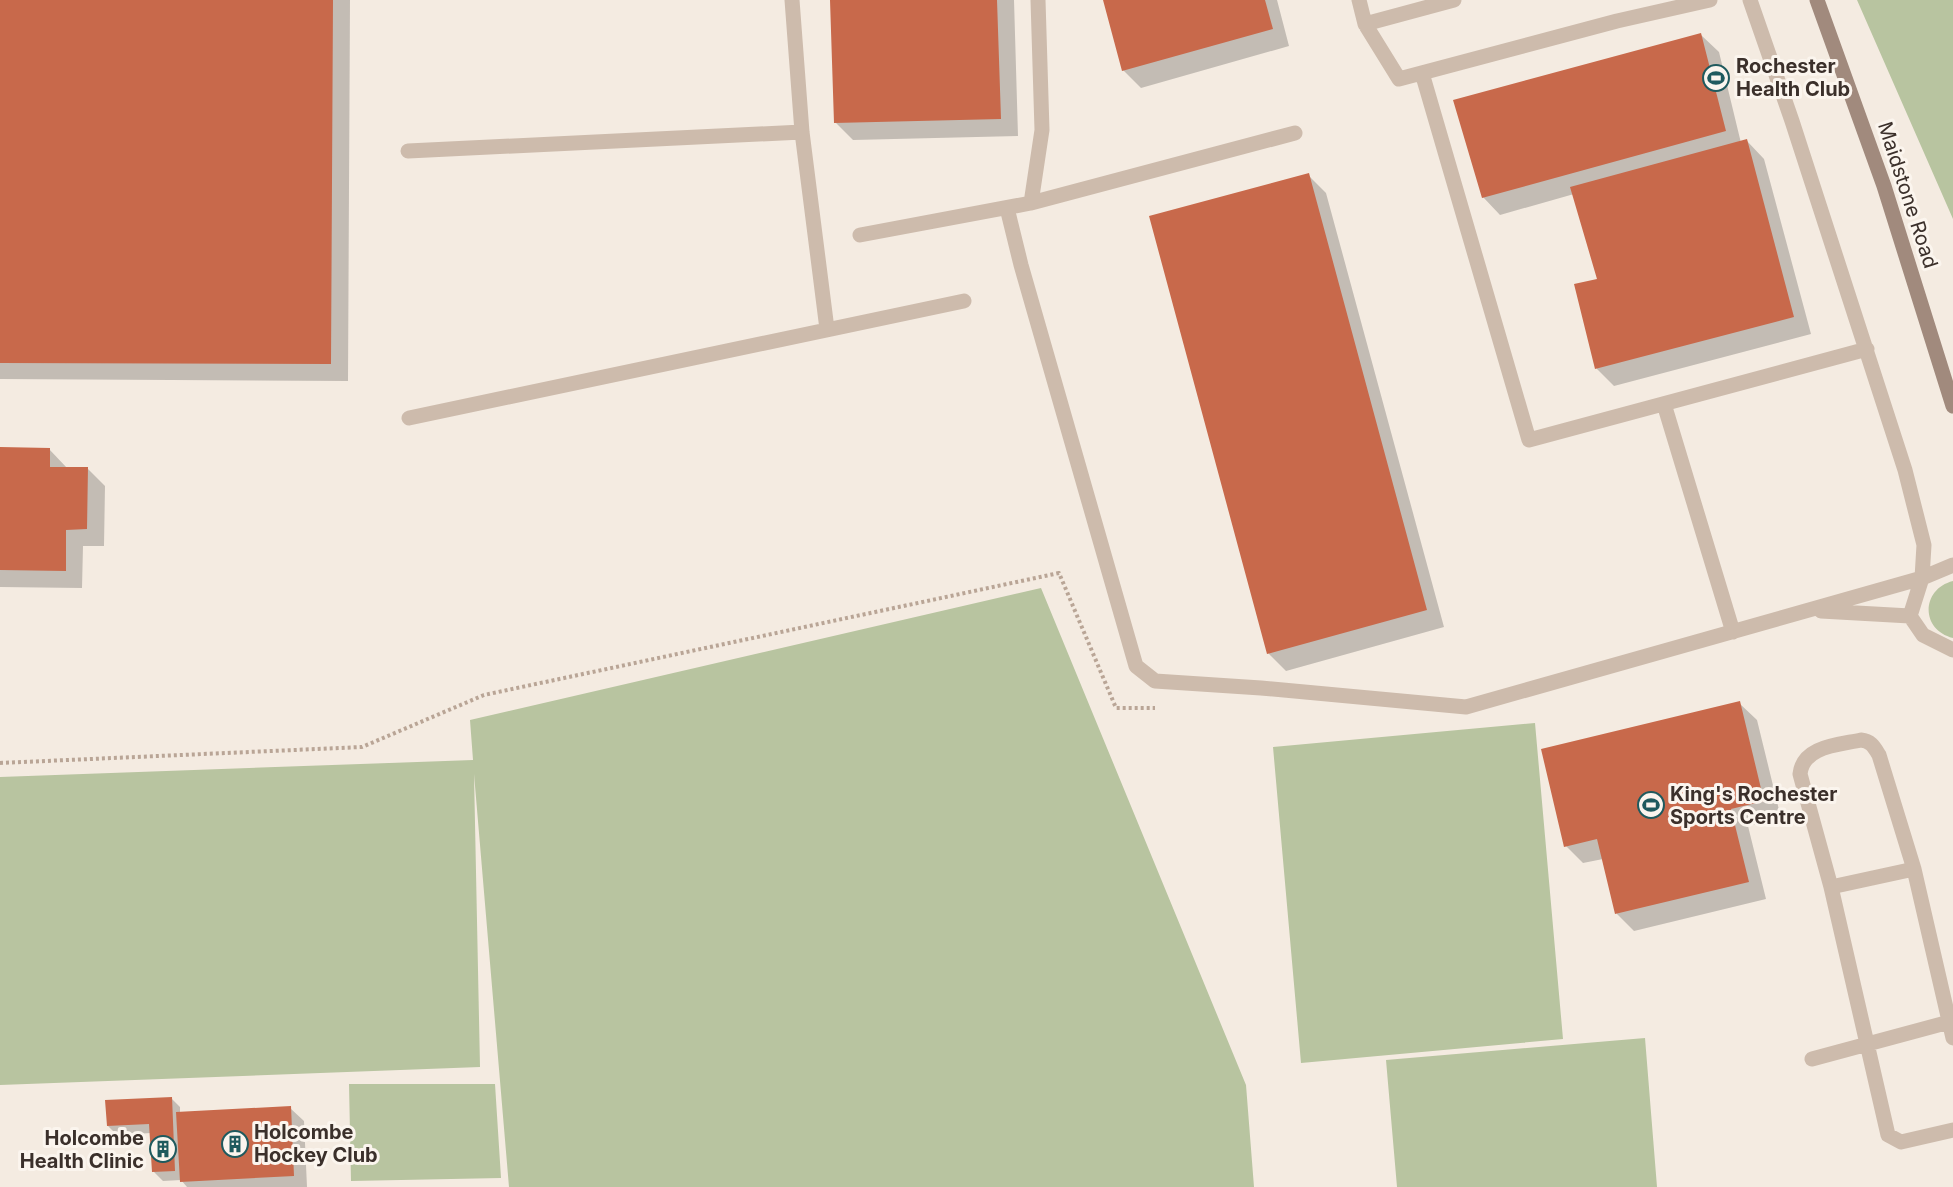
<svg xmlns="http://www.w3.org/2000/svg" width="1953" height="1187" font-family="Inter,sans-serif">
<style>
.green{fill:#b8c4a0}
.shadow{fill:#0003}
.building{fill:#c8694b}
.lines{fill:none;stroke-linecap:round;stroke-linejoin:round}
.path{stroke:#b9a596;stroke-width:4;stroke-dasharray:3 3;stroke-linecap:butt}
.lane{stroke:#cdbbac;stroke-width:15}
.secondary{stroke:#a18a7d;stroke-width:15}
.labels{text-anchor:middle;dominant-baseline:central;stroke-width:6;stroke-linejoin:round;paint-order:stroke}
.poi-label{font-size:20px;font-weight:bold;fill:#3b302b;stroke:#fbf5ee;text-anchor:start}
.street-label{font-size:20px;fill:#3b302b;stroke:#fbf5ee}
</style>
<rect width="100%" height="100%" fill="#f4ebe1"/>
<path class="green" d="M1857 0H1953V219Z
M1953 581V638C1920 630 1921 589 1953 581Z
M1041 588 1246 1085 1254 1187H509L474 774 480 1067 0 1085V777L473 760 470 720Z
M1535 723 1563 1039 1301 1063 1273 747Z
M1645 1038 1657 1187H1397L1386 1060Z
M349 1084H495L501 1178 351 1181Z"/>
<path class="shadow" d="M0 0H350L348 381 0 379Z
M831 0H1014L1018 136 853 140 835 122Z
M1104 0H1277L1289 46 1141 88 1123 70Z
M1701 35 1719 52 1741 143 1747 141 1764 159 1811 334 1614 386 1597 369 1576 285 1599 280 1574 194 1500 215 1483 197Z
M1308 175 1326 193 1444 627 1286 671 1269 654 1151 217Z
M0 448 49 449 67 468H87L105 486 104 546H83L82 588 0 587Z
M1739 703 1757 720 1781 818 1748 826 1766 899 1634 931 1617 914 1603 859 1583 863 1566 846Z
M171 1098 180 1107V1113L290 1108 304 1121 307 1187H187L181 1180 163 1181 154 1172 151 1133 117 1135 108 1126Z"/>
<path class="building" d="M0 0H333L331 364 0 363Z
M830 0H997L1001 119 834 123Z
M1103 0H1265L1273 29 1122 71Z
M1701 33 1726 131 1482 198 1453 100Z
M1747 139 1794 317 1595 369 1574 284 1597 279 1570 187Z
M1309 173 1427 610 1267 654 1149 216Z
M0 447 50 448V467H88L87 529 66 530V571L0 570Z
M1740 701 1764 801 1731 809 1749 882 1615 914 1597 839 1564 847 1541 749Z
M172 1097 175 1171 152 1172 149 1124 107 1126 105 1100Z
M291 1106 294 1176 180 1182 176 1112Z"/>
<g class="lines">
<path class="path" d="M0 763 362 747 484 695 1059 573 1116 708H1155"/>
<path class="lane" d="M792 0 802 132 827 329
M1038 0 1042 130 1031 203 1295 133
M1359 0 1365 24 1399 79 1617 21 1710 0
M1750 0 1792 121 1905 470 1924 545 1922 578 1910 616
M1365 24 1454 0
M1422 73 1529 440 1867 349
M408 151 802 132
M1007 208 1021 265 1136 666 1155 681 1261 688 1466 707 1922 578 1953 565
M860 235 1031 203
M1664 404 1733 632
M409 418 964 301
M1821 611 1910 616 1923 635 1953 650
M1831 887 1914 869
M1953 1038 1914 869 1879 755C1874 747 1871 741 1861 740 1838 745 1803 746 1800 774L1831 887 1888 1135 1901 1142 1953 1130
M1812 1059 1953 1021"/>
<path class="secondary" d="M1817 0 1884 186 1953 406"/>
</g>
<defs>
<symbol id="stadium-ring" viewBox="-11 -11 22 22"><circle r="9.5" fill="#fbf5ee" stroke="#1f5a5e" stroke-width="1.5"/><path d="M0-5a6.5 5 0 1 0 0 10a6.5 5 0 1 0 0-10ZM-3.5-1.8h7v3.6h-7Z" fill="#1f5a5e"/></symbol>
<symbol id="building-ring" viewBox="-11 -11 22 22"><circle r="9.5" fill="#fbf5ee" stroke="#1f5a5e" stroke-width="1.5"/><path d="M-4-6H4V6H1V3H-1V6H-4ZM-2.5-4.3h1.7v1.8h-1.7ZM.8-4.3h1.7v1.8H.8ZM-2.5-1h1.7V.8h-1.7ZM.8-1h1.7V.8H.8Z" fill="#1f5a5e"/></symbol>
</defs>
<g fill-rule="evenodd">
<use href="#stadium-ring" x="1701" y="63" width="30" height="30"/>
<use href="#stadium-ring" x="1636" y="790" width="30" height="30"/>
<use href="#building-ring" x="220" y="1129" width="30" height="30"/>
<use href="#building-ring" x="148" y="1134" width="30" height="30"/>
</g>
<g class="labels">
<g class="poi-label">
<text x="1736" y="66">Rochester<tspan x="1736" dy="23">Health Club</tspan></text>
<text x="1670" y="794">King's Rochester<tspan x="1670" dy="23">Sports Centre</tspan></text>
<text x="254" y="1132">Holcombe<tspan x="254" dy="23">Hockey Club</tspan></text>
<text x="144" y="1138" text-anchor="end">Holcombe<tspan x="144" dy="23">Health Clinic</tspan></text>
</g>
<g class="street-label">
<text transform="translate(1908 195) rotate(72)">Maidstone Road</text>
</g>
</g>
</svg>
